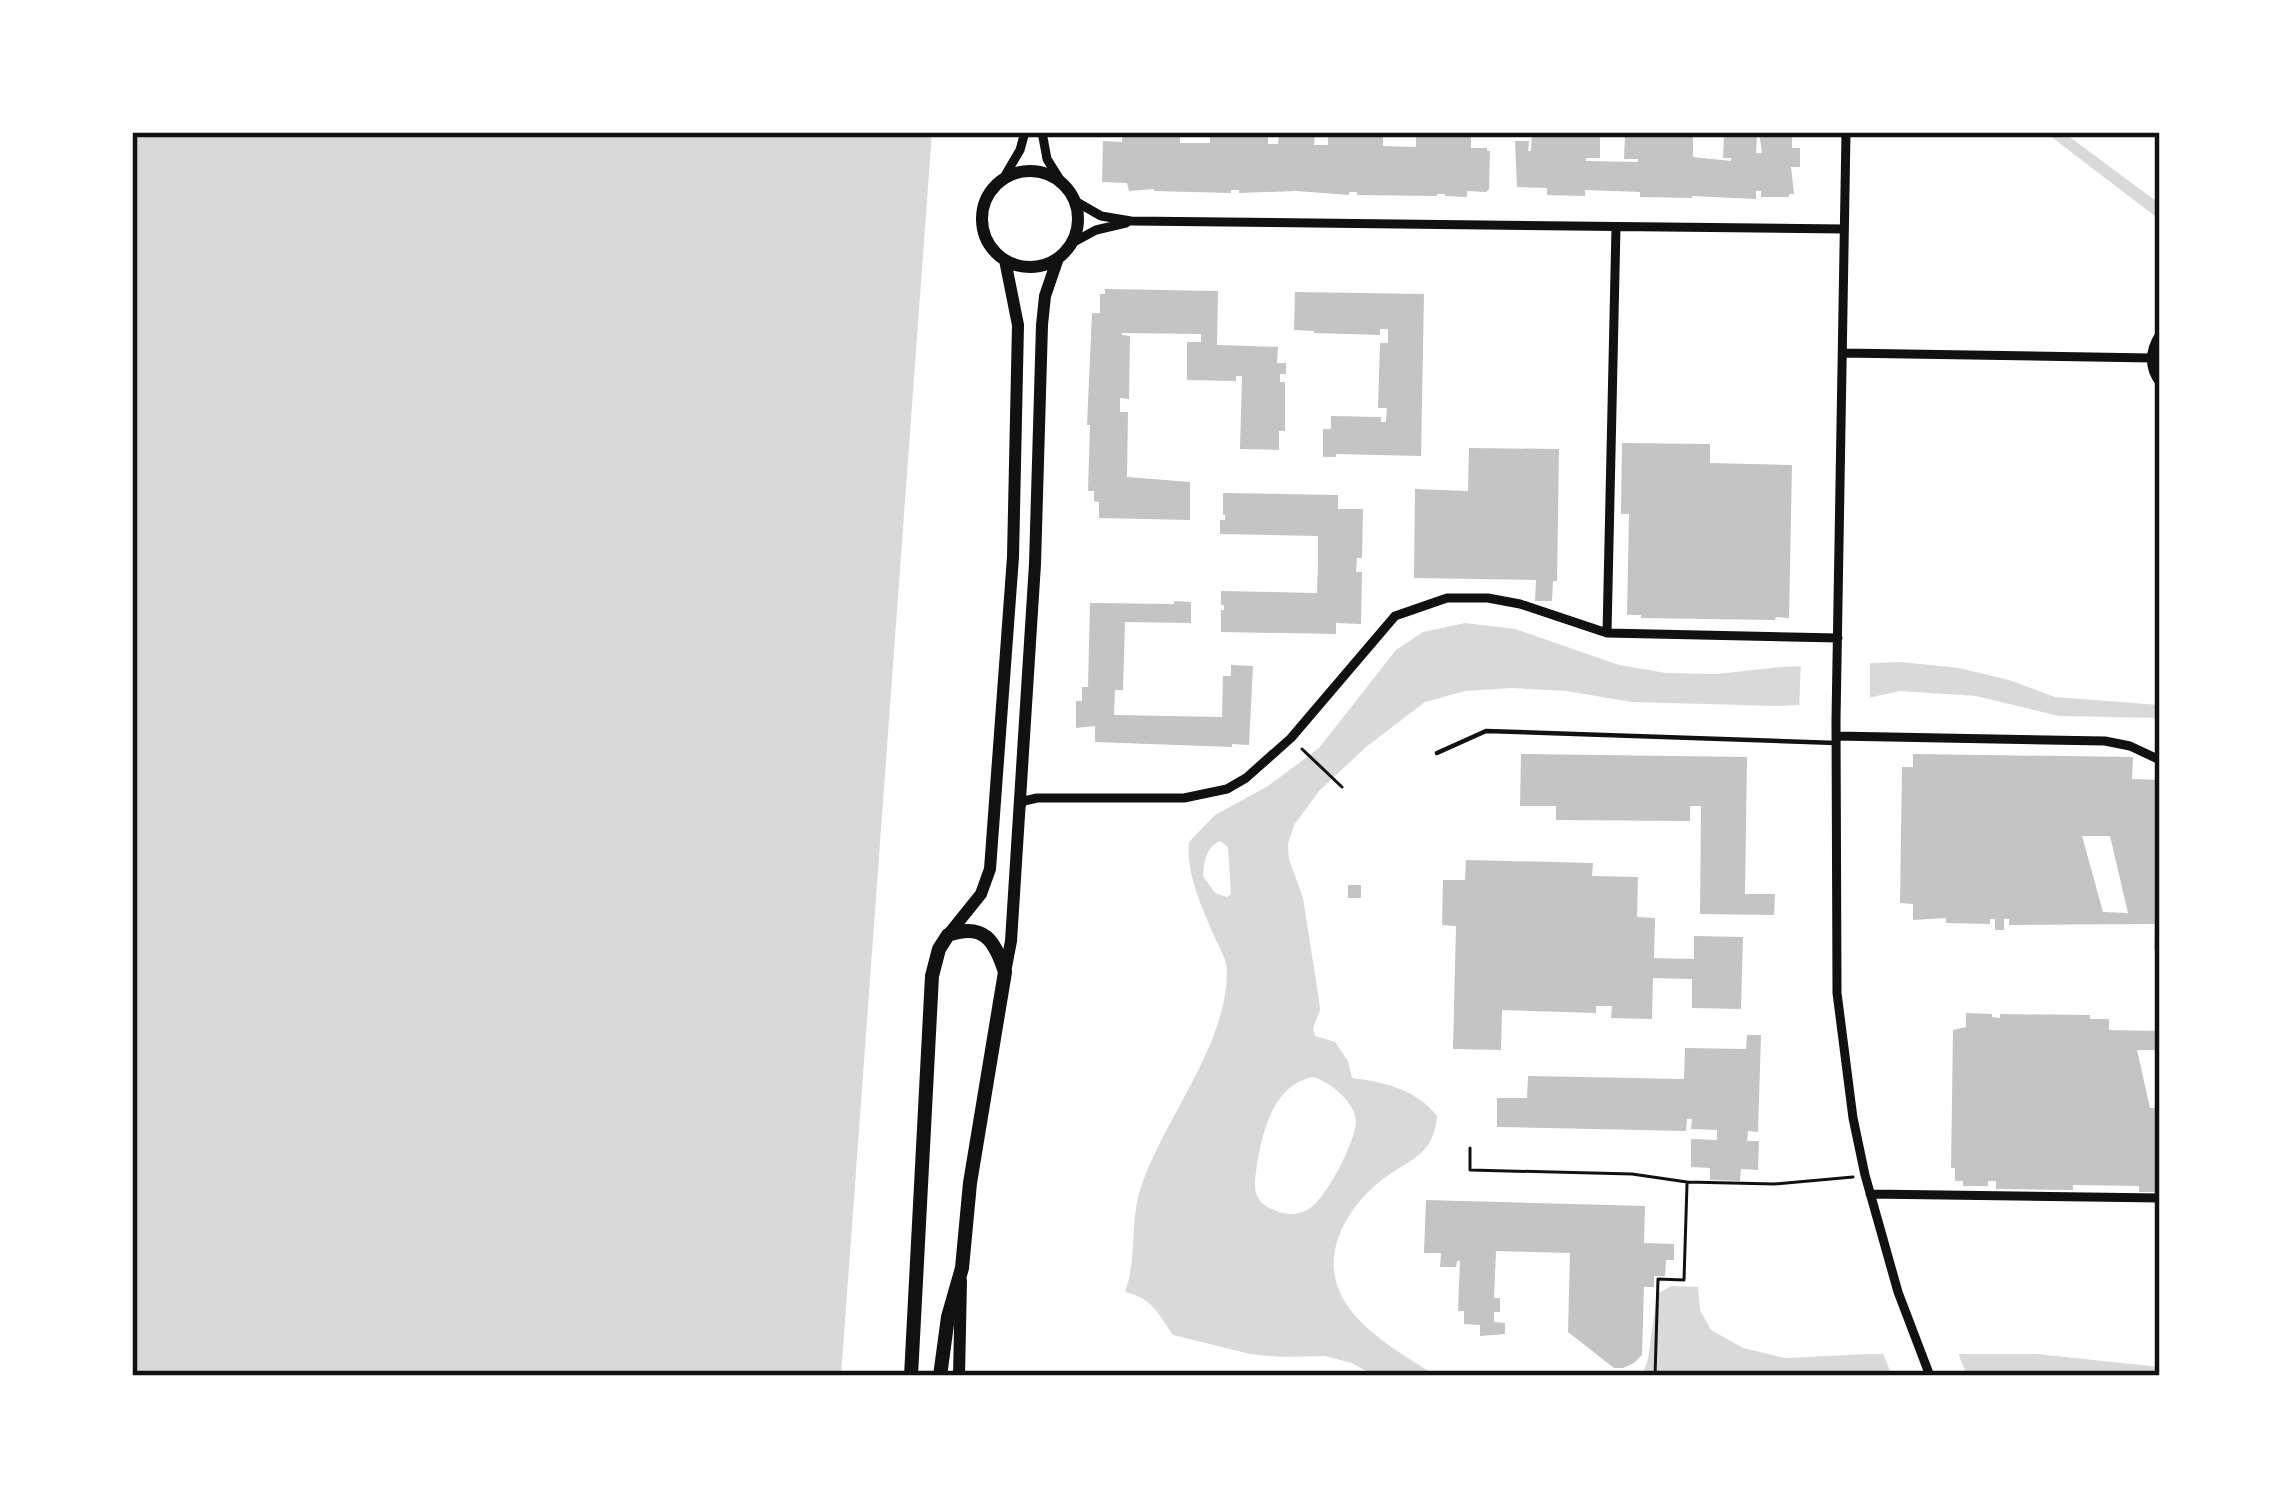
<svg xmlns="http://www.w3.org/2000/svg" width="2292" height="1508" font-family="'IBM Plex Serif',serif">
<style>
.water{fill:#d9d9d9;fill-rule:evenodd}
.pier{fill:#fff}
.building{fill:#c4c4c4;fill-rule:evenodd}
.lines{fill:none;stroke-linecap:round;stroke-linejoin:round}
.path{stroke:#111;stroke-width:3}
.service{stroke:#111;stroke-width:4.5}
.minor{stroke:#111;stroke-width:9}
.secondary{stroke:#111;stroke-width:12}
.primary{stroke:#111;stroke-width:14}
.neatline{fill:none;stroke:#111;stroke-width:4.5}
</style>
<rect width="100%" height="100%" fill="#fff"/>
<path class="water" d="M132 132H932L841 1376H132Z
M2045 132H2063L2160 204V220Z
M1465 623 1515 629 1619 665 1666 673 1717 674 1781 667 1900 662 1959 668 2009 680 2055 697 2160 705V718L2059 716 1976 696 1900 691 1850 702 1777 706 1632 702 1566 691 1512 688 1465 691 1425 702 1366 747 1320 790 1294 825 1288 844 1289 859 1303 898 1319 1000 1320 1010 1313 1028 1315 1036 1335 1042 1348 1061 1352 1078C1384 1082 1416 1089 1437 1116 1433 1159 1408 1158 1378 1183 1361 1197 1347 1215 1339 1236 1313 1305 1387 1345 1437 1376H1375L1352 1363 1325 1356 1281 1357 1250 1354 1173 1335C1158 1314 1153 1298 1125 1292 1138 1257 1129 1220 1142 1184 1165 1118 1227 1044 1227 972 1227 960 1220 949 1215 938 1202 907 1186 875 1189 842L1215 815 1268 786 1319 748 1396 650 1423 632ZM1220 841 1228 847 1231 894 1227 897 1215 893 1203 876C1204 862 1206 847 1220 841ZM1313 1077C1330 1082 1355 1102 1356 1121 1356 1141 1326 1199 1309 1209 1297 1216 1286 1215 1274 1210 1268 1207 1262 1205 1259 1199 1252 1190 1256 1175 1257 1164 1263 1130 1274 1084 1313 1077Z
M1671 1286 1698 1287 1700 1310 1711 1330 1743 1348 1785 1358 1868 1354H2036L2160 1367V1376H1642L1648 1359 1657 1294Z"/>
<path class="pier" d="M1870 657V704L1850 708 1799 711 1801 660Z
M1956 1348 1967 1376H1892L1882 1351Z"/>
<path class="building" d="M1122 132H1180V143H1210V132H1268V144H1278L1279 132H1315L1314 145H1328V132H1383V146L1416 147V132H1471V148H1487V151H1490L1489 189 1486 192 1467 191V197L1445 196V194H1437V196L1357 195V192H1349V195L1296 191 1239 193V190H1231V193L1154 191V189L1129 191 1127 183 1102 182 1103 141 1122 142Z
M1532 132 1600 134V158H1586V161L1638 162V159H1624L1625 134 1693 136V157L1731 161V158H1723L1724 136H1757L1756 153H1762L1759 132H1792V148H1800V167H1791L1794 194H1789V197H1761V191H1756V199L1692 196V198L1640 197V192L1585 190V196L1547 195V188L1517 187 1515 141H1529L1528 151H1531Z
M1105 289 1218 291 1217 345 1278 347 1277 363H1286V374H1280V382H1285V431H1279V450L1240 449 1242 376H1236V381L1187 380V342H1201V334L1122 333V335L1130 336 1129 399 1120 398V412H1128L1127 477 1190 482V520L1099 518V502L1094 501V491H1088L1090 425H1087L1092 313H1100V294H1105Z
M1295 292 1424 294 1421 456 1336 454V457H1323V429H1331V416L1381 417V422H1386L1387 408H1378L1380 343H1388V329H1380V335L1314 333V331L1294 330Z
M1622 443 1710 444V463L1792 465 1789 618 1776 617 1775 620 1641 618V615H1627L1629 514H1621Z
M1469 448 1559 449 1557 581H1553L1552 601H1535L1536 580 1414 578 1415 489 1468 491Z
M1223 493 1338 495V509H1363L1362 558H1357L1356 572H1362L1361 624 1336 623V634L1221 632V610H1224V605H1221V591L1317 593 1318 563V536L1220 534V520H1225V515H1223Z
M1174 601 1191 602V623L1125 622 1123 690H1115L1114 715 1222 717 1223 676H1231V665L1253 666 1249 745 1232 744V747L1095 742V726L1076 728V701H1082V687H1088L1090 603 1174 604Z
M1521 754 1747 757 1745 894H1775L1774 915 1700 914 1701 806H1690V821L1556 820V806H1520Z
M1913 754 2133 757 2132 779 2160 780V949H2154L2155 924 2009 925V919H2004V930H1995V919H1990V924L1946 923V918L1913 920V904L1900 903 1902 767H1913ZM2082 836H2110L2128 913 2103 912Z
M1466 860 1593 863 1592 876 1638 877 1637 917 1655 918 1654 958 1694 959V936L1743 937 1741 1009 1692 1008V979L1653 978 1652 1019 1611 1018 1612 1006H1596V1013L1502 1010 1501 1050 1453 1049 1456 926 1442 925 1443 880H1465Z
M1348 885H1361V898H1348Z
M1966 1013 1992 1014V1017L2000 1018V1014L2090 1015V1019H2109V1030L2160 1031V1050H2137L2150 1108H2160V1192H2139V1186L2073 1185V1190L1996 1189V1181H1988V1186H1963V1181H1955V1168H1951L1953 1030 1966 1027Z
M1747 1035H1761L1758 1132 1748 1131 1747 1141H1759L1758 1170 1741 1169 1740 1181 1710 1180V1168L1691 1167V1139L1717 1140V1130L1691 1129 1692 1119H1687L1686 1131 1497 1127V1098H1527L1528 1076 1684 1079 1685 1048 1746 1049Z
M1426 1200 1645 1206 1644 1243 1674 1244V1260H1666L1665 1276H1654V1287H1644L1642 1355 1634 1363 1623 1368H1614L1568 1332 1570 1253 1496 1251 1494 1298H1500V1312H1494V1322L1505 1323V1334L1480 1336V1325L1464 1324V1311H1458L1460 1261H1457L1456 1267H1440L1441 1253H1424Z"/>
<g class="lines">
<path class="path" d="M1302 749 1342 787
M1470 1148V1170L1632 1174 1687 1182 1774 1184 1853 1177
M1655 1376 1658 1279 1684 1280 1687 1184"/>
<path class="service" d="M1437 753 1486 731 1836 743"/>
<path class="minor" d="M1042 132 1047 159 1062 183
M1846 132 1836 720 1837 993 1853 1118 1865 1175 1898 1292 1930 1376
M1003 179 1020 150 1025 132
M1075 201 1101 216 1131 221 1844 229
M1072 243 1096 230 1126 223
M2160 334C2149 351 2148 367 2160 383
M1843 353 2151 358
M1607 633 1616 227
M1836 736 2105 741 2130 746 2160 760
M1019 807 1024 801 1037 798H1184L1227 789 1246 778 1291 738 1395 616 1447 598H1488L1520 604 1607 633 1838 638
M1870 1194 2160 1198"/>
<path class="secondary" d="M982 219a48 48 0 1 1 96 0a48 48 0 1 1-96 0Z
M948 935 981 894 990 869 1013 557 1018 325 1005 260
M1005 972 1011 941 1035 564 1042 325 1045 296 1058 258
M959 1376 961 1281"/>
<path class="primary" d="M911 1376 932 976 939 949 948 935C984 922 995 941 1005 972L970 1183 962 1268 948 1317 940 1376"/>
</g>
<rect width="2292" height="1508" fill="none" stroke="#ffffff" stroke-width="270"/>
<rect x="135" y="135" width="2022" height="1238" class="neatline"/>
</svg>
